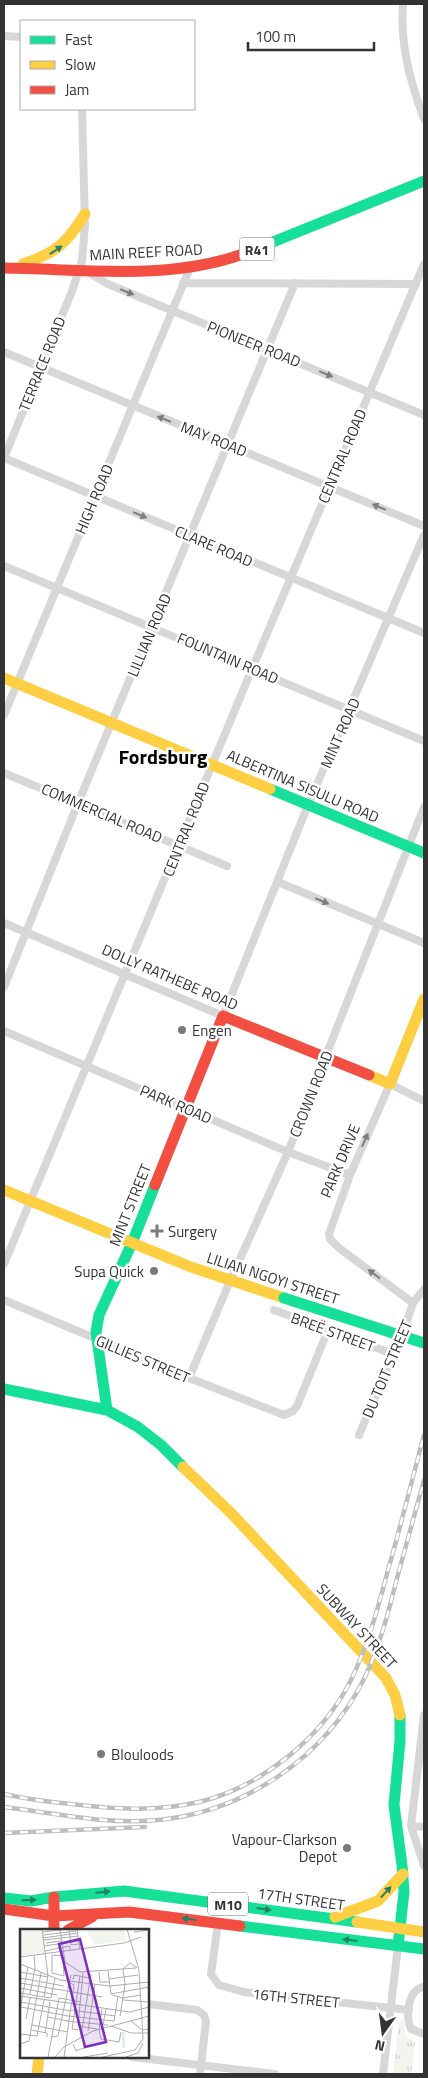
<svg xmlns="http://www.w3.org/2000/svg" width="428" height="2078" font-family="'Titillium Web',sans-serif">
<style>
.grass{fill:url(#grass-tufts)}
.lines{fill:none;stroke-linecap:round;stroke-linejoin:round}
.street{stroke:#d7d7d7;stroke-width:8}
.fast{stroke:#16e098;stroke-width:11}
.slow{stroke:#ffcf43;stroke-width:11}
.jam{stroke:#f24e42;stroke-width:11}
.rail-casing{stroke:#bebebe;stroke-width:4.5}
.rail{stroke:#fff;stroke-width:2.5;stroke-dasharray:8;stroke-linecap:butt}
.fast-bridge{stroke:#16e098;stroke-width:11}
.oneway{fill:#268160}
.oneway2{fill:#7d7d7d}
.poi-dot{fill:#7a7a7a;stroke:#fff;stroke-width:2}
.labels{text-anchor:middle;dominant-baseline:central;stroke-width:5;stroke-linejoin:round;paint-order:stroke}
.shield{fill:#fff;stroke:#707070;stroke-width:1}
.shield-label{font-size:14px;font-weight:bold;fill:#333}
.street-label{font-size:15px;fill:#333;stroke:#fff}
.poi-label{font-size:15px;fill:#333;stroke:#fff;text-anchor:start}
.district-label{font-size:20px;font-weight:bold;fill:#000;stroke:#fff}
.inset-river{fill:none;stroke:#ddebf3;stroke-width:2.5}
.inset-road{fill:none;stroke:#adadad;stroke-width:1}
.view{fill:#7b2cbf;fill-opacity:0.15;stroke:#7b2cbf;stroke-width:2.5}
.inset-edge{fill:none;stroke:#333;stroke-width:2.5}
</style>
<defs>
<pattern id="grass-tufts" width="24" height="20" patternUnits="userSpaceOnUse" patternTransform="scale(1.25)"><rect width="24" height="20" fill="#f1f5ed"/><path d="M3 7l-1-3M5 7V3M7 7l1-3M15 17l-1-3M17 17v-4M19 17l1-3" fill="none" stroke="#cfd2cc"/></pattern>
</defs>
<rect width="100%" height="100%" fill="#fff"/>
<path class="grass" d="M401 2019 404 2020 405 2035 415 2042 411 2074 393 2073 399 2023Z"/>
<g class="lines">
<path class="street" d="M403 4C400 45 410 81 424 119
M4 36 21 37
M86 271 108 284 424 415
M183 283 416 284
M4 352 424 526
M4 458 424 633
M4 458 72 291 82 261 85 225 82 109
M4 566 424 741
M4 715 190 268
M4 773 227 866
M278 882 424 943
M4 923 223 1016 308 805 424 535
M4 987 78 803 295 283
M4 1031 288 1152 350 1175
M4 1264 252 669 424 264
M4 1300 189 1378 284 1415 293 1411 297 1406 328 1330
M413 1303 339 1248 330 1239 329 1234 350 1175 390 1084 424 1101
M274 1310 393 1354
M189 1378 230 1281 288 1152 424 807
M359 1435 403 1332 413 1303 424 1289
M424 1715 411 1826 424 1866
M411 1826 424 1827
M218 1923 211 1974 219 1985 244 1992 409 2010
M424 1987C408 1988 405 2017 411 2029L424 2034
M148 2004 197 2010 204 2015 206 2021 200 2074
M132 2057 275 2074
M383 2074 398 1946"/>
<path class="fast" d="M243 254 424 181
M270 789 424 853
M4 1389 107 1410 138 1427 161 1445 183 1467
M107 1410 96 1332 99 1315 132 1243 155 1185
M4 1898 31 1901 54 1897 124 1891 357 1922
M240 1926 424 1949
M398 1946 404 1892 402 1865 394 1805 400 1741V1715"/>
<path class="slow" d="M23 264C56 253 67 243 85 214
M4 678 270 789
M369 1075 390 1084 424 999
M4 1190 191 1267 284 1298
M183 1467 231 1513 386 1678 395 1695 400 1715
M335 1917 378 1901 403 1874
M357 1922 424 1932
M37 2074 39 2057"/>
<path class="jam" d="M4 268C84 269 167 281 243 254
M155 1185 223 1016 369 1075
M54 1897V1930
M4 1909 54 1916 129 1912 240 1926
M68 1930 92 1917"/>
<defs>
<path id="rail" d="M4 1794C26 1799 49 1802 71 1804 114 1809 156 1812 199 1802 261 1787 322 1738 351 1680 368 1645 378 1608 388 1570 401 1525 412 1480 424 1435
M4 1807C54 1813 107 1825 158 1820 245 1812 325 1757 364 1679 379 1648 388 1614 396 1582 405 1548 415 1514 424 1480
M4 1833 145 1827"/>
</defs>
<use href="#rail" class="rail-casing"/>
<use href="#rail" class="rail"/>
<path class="fast-bridge" d="M284 1298 424 1343"/>
</g>
<defs><path id="oneway-solid" d="M-6-.8H1V-3.2L6.5 0L1 3.2V.8H-6Z" transform="scale(1.25)"/></defs>
<g class="oneway">
<use href="#oneway-solid" transform="translate(56 250) rotate(-34)"/>
<use href="#oneway-solid" transform="translate(103 1892) rotate(-5)"/>
<use href="#oneway-solid" transform="translate(386 1892) rotate(-47)"/>
<use href="#oneway-solid" transform="translate(29 1900) rotate(-1)"/>
<use href="#oneway-solid" transform="translate(264 1909) rotate(8)"/>
<use href="#oneway-solid" transform="translate(189 1919) rotate(-173)"/>
<use href="#oneway-solid" transform="translate(350 1940) rotate(-173)"/>
</g>
<g class="oneway2">
<use href="#oneway-solid" transform="translate(127 292) rotate(22)"/>
<use href="#oneway-solid" transform="translate(326 374) rotate(23)"/>
<use href="#oneway-solid" transform="translate(164 419) rotate(-158)"/>
<use href="#oneway-solid" transform="translate(379 507) rotate(-157)"/>
<use href="#oneway-solid" transform="translate(140 515) rotate(23)"/>
<use href="#oneway-solid" transform="translate(322 901) rotate(23)"/>
<use href="#oneway-solid" transform="translate(365 1140) rotate(-66)"/>
<use href="#oneway-solid" transform="translate(374 1274) rotate(-143)"/>
</g>
<g class="poi-dot">
<circle cx="182" cy="1030" r="5"/>
<path d="M154.5 1223.5h5v5h5v5h-5v5h-5v-5h-5v-5h5z"/>
<circle cx="154" cy="1271" r="5"/>
<circle cx="101" cy="1754" r="5"/>
<circle cx="347" cy="1848" r="5"/>
</g>
<g class="labels">
<g class="shield">
<rect x="239.5" y="237.5" width="35" height="23" rx="4"/>
<rect x="208" y="1892.5" width="40" height="23" rx="4"/>
</g>
<g class="shield-label">
<text x="257" y="249">R41</text>
<text x="228" y="1904">M10</text>
</g>
<g class="street-label">
<text transform="translate(146 252) rotate(-3)">MAIN REEF ROAD</text>
<text transform="translate(254 344) rotate(22)">PIONEER ROAD</text>
<text transform="translate(42 364) rotate(-68)">TERRACE ROAD</text>
<text transform="translate(214 439) rotate(22)">MAY ROAD</text>
<text transform="translate(342 456) rotate(-67)">CENTRAL ROAD</text>
<text transform="translate(94 499) rotate(-67)">HIGH ROAD</text>
<text transform="translate(214 546) rotate(23)">CLARE ROAD</text>
<text transform="translate(149 635) rotate(-67)">LILLIAN ROAD</text>
<text transform="translate(228 658) rotate(23)">FOUNTAIN ROAD</text>
<text transform="translate(340 733) rotate(-66)">MINT ROAD</text>
<text transform="translate(303 786) rotate(23)">ALBERTINA SISULU ROAD</text>
<text transform="translate(102 813) rotate(23)">COMMERCIAL ROAD</text>
<text transform="translate(186 829) rotate(-68)">CENTRAL ROAD</text>
<text transform="translate(170 977) rotate(23)">DOLLY RATHEBE ROAD</text>
<text transform="translate(311 1094) rotate(-68)">CROWN ROAD</text>
<text transform="translate(176 1104) rotate(23)">PARK ROAD</text>
<text transform="translate(340 1161) rotate(-67)">PARK DRIVE</text>
<text transform="translate(130 1205) rotate(-68)">MINT STREET</text>
<text transform="translate(273 1278) rotate(18)">LILIAN NGOYI STREET</text>
<text transform="translate(333 1332) rotate(20)">BREË STREET</text>
<text transform="translate(143 1359) rotate(23)">GILLIES STREET</text>
<text transform="translate(387 1369) rotate(-67)">DU TOIT STREET</text>
<text transform="translate(357 1626) rotate(47)">SUBWAY STREET</text>
<text transform="translate(301 1899) rotate(8)">17TH STREET</text>
<text transform="translate(296 1998) rotate(6)">16TH STREET</text>
</g>
<g class="poi-label">
<text x="192" y="1030">Engen</text>
<text x="168" y="1231">Surgery</text>
<text x="144" y="1271" text-anchor="end">Supa Quick</text>
<text x="111" y="1754">Blouloods</text>
<text x="337" y="1839" text-anchor="end">Vapour-Clarkson<tspan x="337" dy="17">Depot</tspan></text>
</g>
<g class="district-label">
<text x="163" y="756">Fordsburg</text>
</g>
</g>
<g transform="translate(20 1929)">
<rect width="129" height="129" fill="#fff"/>
<path d="M0 0 22 1 25 23 0 27ZM66 0H104L106 11 74 16Z" fill="#f1f5ed"/>
<path class="inset-river" d="M103 103 104 119"/>
<path class="inset-road" d="M3 0H23M22 0 28 47 24 68M40 0 45 33 60 43 116 39M49 0 51 16 59 15M57 0 60 20M23 3 46 0M114 3 129 1M23 6 56 2M23 9 58 4M24 11 58 7M26 14 41 12M24 17 59 12M25 22 49 17 51 21M32 26 43 27 44 47 32 44ZM0 28 104 14 121 8M0 35 8 38 0 80M8 38 40 51 90 57 129 53M103 40 110 34 117 39M88 42 91 65M0 43 28 48M79 43 80 53H90M0 49 44 57M89 50 118 46M53 51 54 46 70 49M0 54 82 68M0 59 37 66M0 64 31 69 35 49M10 65 15 39 14 26M91 65 129 58M92 66 103 69 121 66M0 67 110 83 129 78M103 71 129 73M1 73 50 82M1 78 48 87M82 80 79 101 81 110 99 113 101 103M51 81 95 87M48 87 94 92 98 67M100 87 105 55 103 40M28 88 48 92M6 90 10 69M47 92 88 96M111 92 122 101 129 100M12 96 48 103M83 96 86 80M58 97 63 44M58 97 77 100M91 97 111 104H129M11 101 27 104V108M58 101 52 100 60 47M68 102 75 55M25 104 30 73M0 105 17 107 24 71M31 108 38 107 51 46M0 115 9 112 21 44M53 115 56 122 66 118 61 107 71 45M28 128 39 69 61 73M35 128 44 118 73 102 129 87M44 128 54 56 49 53M64 128 88 124M83 128 115 121 123 110 119 41 107 0M106 128 118 124 123 114"/>
<path class="view" d="M60 10 86 113 65 118 39 15Z"/>
<rect width="129" height="129" class="inset-edge"/>
</g>
<rect width="428" height="2078" fill="none" stroke="#333333" stroke-width="10"/>
<rect x="20" y="20" width="175" height="90" fill="#ffffff" stroke="#adadad"/>
<rect x="30" y="36" width="25" height="8" fill="#16e098" stroke="#adadad"/>
<text x="65" y="45" font-size="15" fill="#333333">Fast</text>
<rect x="30" y="61" width="25" height="8" fill="#ffcf43" stroke="#adadad"/>
<text x="65" y="70" font-size="15" fill="#333333">Slow</text>
<rect x="30" y="86" width="25" height="8" fill="#f24e42" stroke="#adadad"/>
<text x="65" y="95" font-size="15" fill="#333333">Jam</text>
<g transform="translate(383 2033) rotate(194)" stroke="#ffffff" stroke-width="4" paint-order="stroke">
<path d="M0-4L9 19L0 12L-9 19Z" fill="#333333"/>
<text y="-8" font-size="14" font-weight="bold" text-anchor="middle" fill="#333333">N</text>
</g>
<path d="M248 42v8h126v-8" fill="none" stroke="#333333" stroke-width="2.5"/>
<text x="255" y="42" font-size="15" fill="#333333" stroke="#ffffff" stroke-width="4" paint-order="stroke">100 m</text>
</svg>
